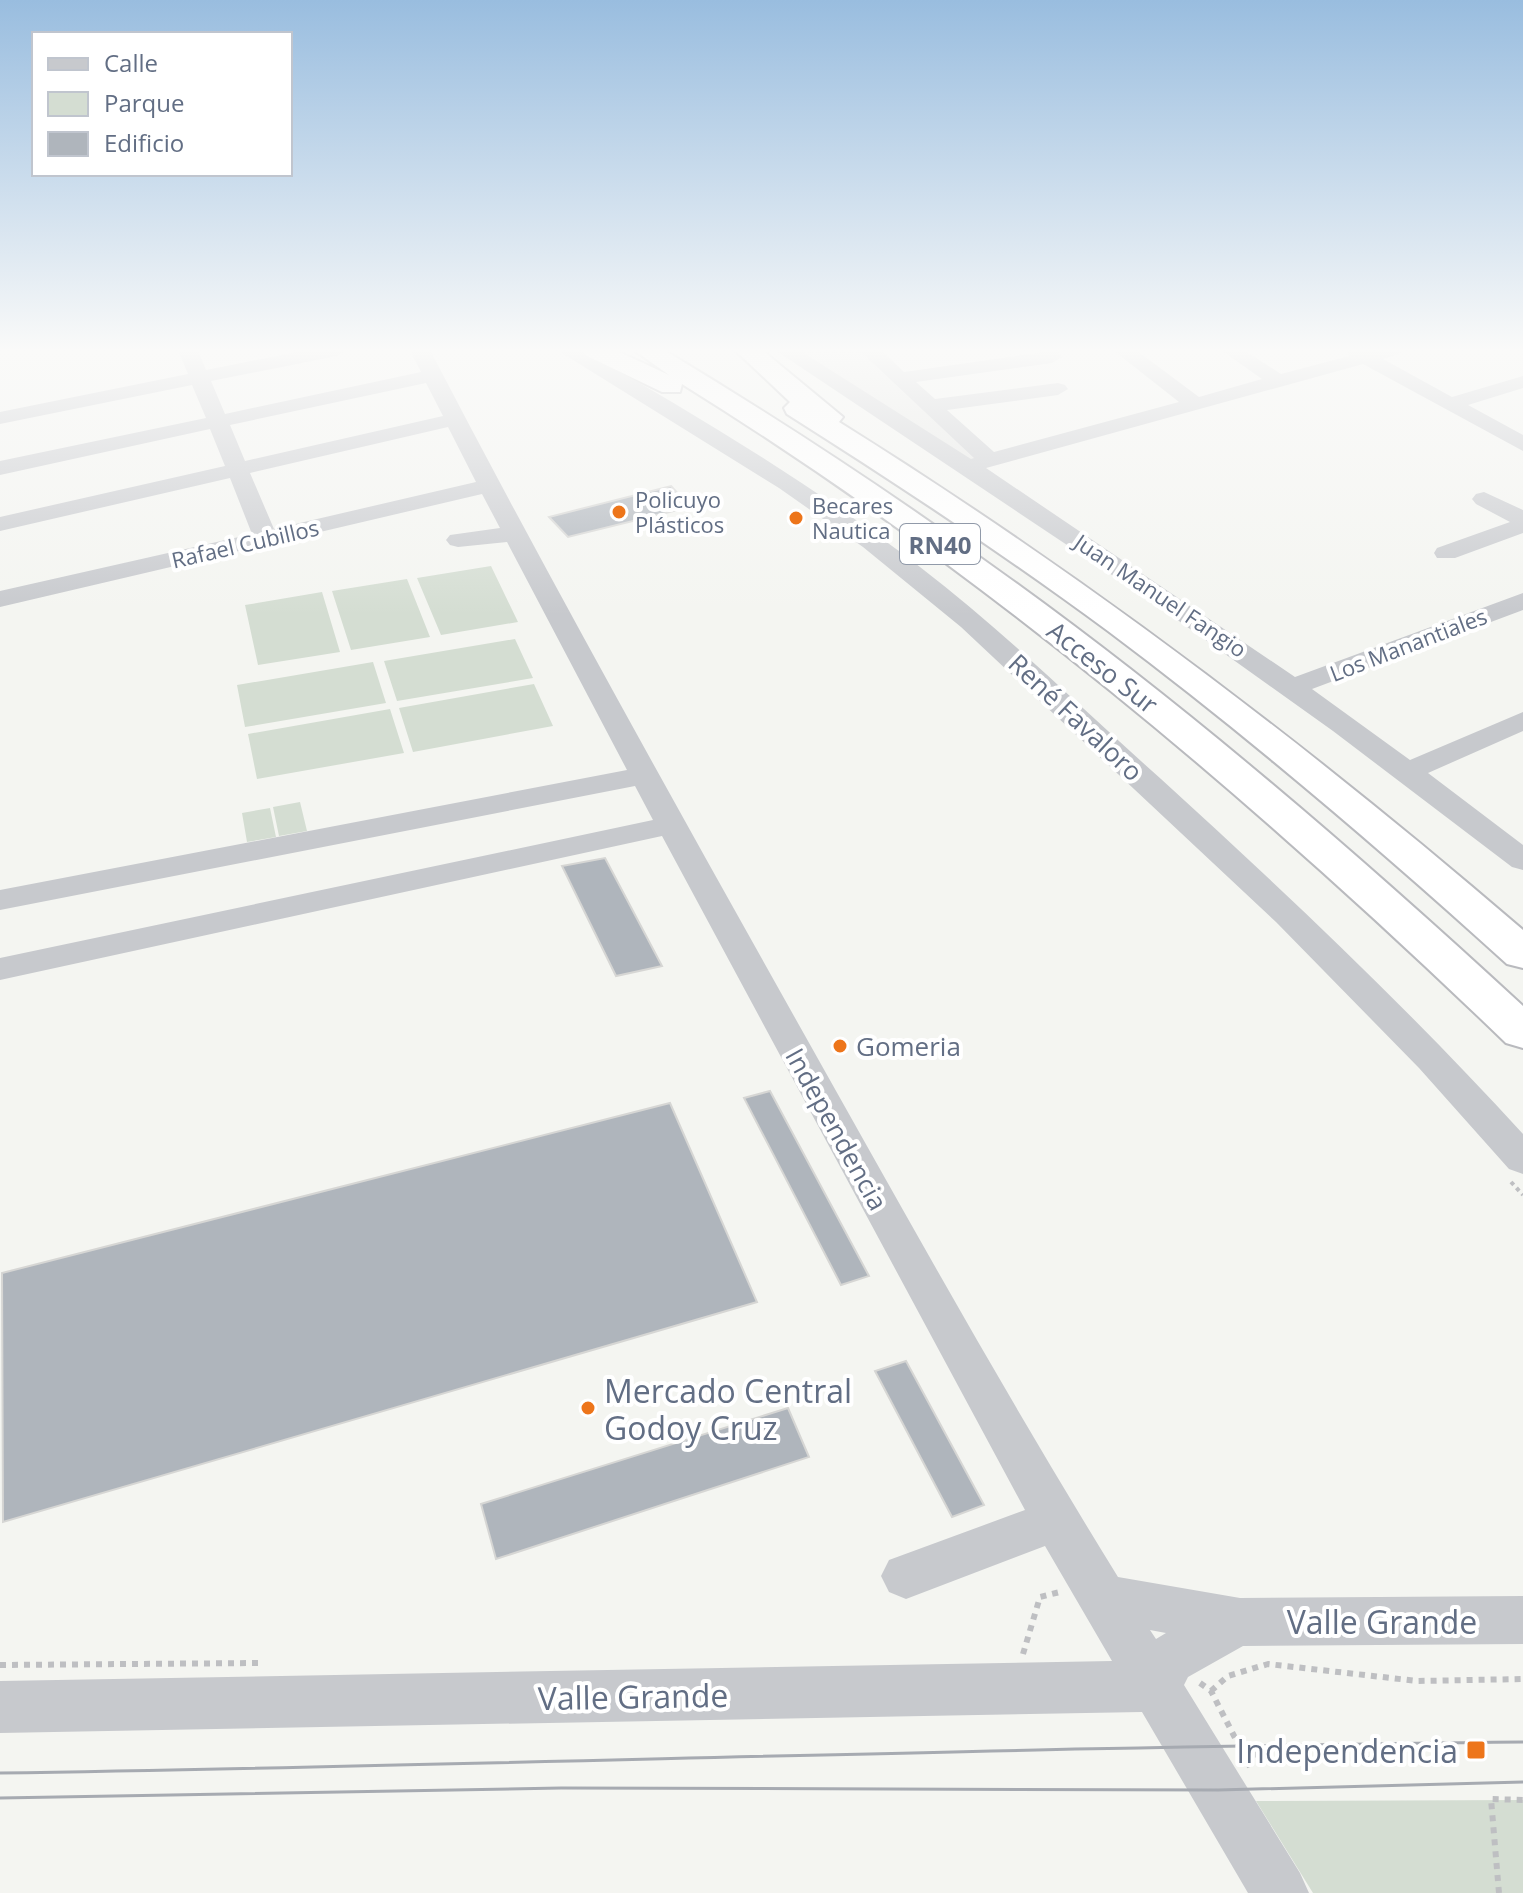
<svg xmlns="http://www.w3.org/2000/svg" width="1523" height="1893" font-family="'Open Sans',sans-serif">
<style>
.built{fill:#e5e6e4}
.green{fill:#d4ddd2}
.building{fill:#afb5bc;stroke:#d6d6d4;stroke-width:2}
.lines{fill:none;stroke-linecap:round;stroke-linejoin:round}
.highway-casing{stroke:#b9babe;stroke-width:4}
.path-far1{stroke:#bebfc2;stroke-width:4;stroke-dasharray:4 4;stroke-linecap:butt}
.path{stroke:#bebfc2;stroke-width:6;stroke-dasharray:6 6;stroke-linecap:butt}
.minor{fill:#c7c9cd;fill-rule:evenodd}
.highway{fill:#fff;fill-rule:evenodd}
.tram{stroke:#a6aab1;stroke-width:3}
.poi-dot{fill:#ed751a;stroke:#fff;stroke-width:3}
.labels{text-anchor:middle;dominant-baseline:central;stroke-width:8;stroke-linejoin:round;paint-order:stroke}
.far-poi-label{font-size:22px;fill:#626e84;stroke:#fff;text-anchor:start}
.far-street-label{font-size:22px;fill:#626e84;stroke:#fff}
.shield{fill:#fff;stroke:#919aa9;stroke-width:2}
.shield-label{font-size:24px;font-weight:bold;fill:#626e84}
.street-label{font-size:26px;fill:#626e84;stroke:#fff}
.poi-label{font-size:26px;fill:#626e84;stroke:#fff;text-anchor:start}
.near-poi-label{font-size:32px;fill:#626e84;stroke:#fff;text-anchor:start}
.near-street-label{font-size:32px;fill:#626e84;stroke:#fff}
</style>
<rect width="100%" height="100%" fill="#f4f5f1"/>
<path class="built" d="M785 350H869L989 460 969 466Z"/>
<path class="green" d="M491 566 518 622 441 635 417 578Z
M407 579 430 637 351 650 332 591Z
M322 592 340 652 258 665 245 605Z
M515 639 533 678 397 701 384 661Z
M373 662 386 703 245 727 237 685Z
M534 684 553 726 413 752 399 708Z
M390 709 404 753 257 779 248 734Z
M300 802 307 831 279 836 273 807Z
M270 808 276 837 247 842 242 813Z
M1523 1800V1893H1313L1256 1801Z"/>
<path class="building" d="M671 486 690 507 568 537 549 517Z
M605 858 662 966 616 976 562 866Z
M770 1091 869 1276 841 1285 744 1098Z
M670 1103 757 1302 3 1522 2 1273Z
M906 1361 984 1505 952 1517 875 1371Z
M788 1408 809 1457 496 1559 481 1504Z"/>
<g class="lines">
<defs>
<path id="highway" d="M582 350H615L669 375 634 350H664C780 420 893 494 1002 573 1186 705 1357 853 1523 1006V1048L1506 1043C1252 798 983 571 682 384L680 392H662L585 355Z
M735 350H762L843 417 839 422C1081 573 1307 744 1523 930V968L1507 964C1379 848 1247 735 1108 631 1004 554 896 483 787 414L784 408 790 402Z"/>
</defs>
<use href="#highway" class="highway-casing"/>
<path class="path-far1" d="M1511 1182 1523 1195"/>
<path class="path" d="M1023 1654 1040 1597 1060 1592
M0 1665 259 1663
M1200 1683 1211 1691 1250 1767
M1211 1691 1228 1676 1268 1664 1417 1681 1523 1679
M1243 1754 1393 1760
M1499 1893 1491 1799 1523 1800"/>
<path class="minor" d="M178 350H198L206 370 307 350H347L337 356 211 381 225 414 421 372 410 350H430C547 575 674 802 799 1025 903 1210 1006 1396 1118 1577L1240 1598 1523 1596V1644L1243 1646 1188 1677 1184 1685 1300 1873 1309 1893H1248L1142 1712 0 1733V1681L1112 1661 1045 1546 906 1599 889 1592 881 1576 889 1560 1025 1510 662 836 0 980V958L653 820 635 786 0 910V890L627 770 507 542 458 547 450 545 446 540 450 535 500 528 482 494 0 607V591L252 534 230 478 0 531V517L225 466 210 429 0 475V461L206 418 192 385 0 424V412L188 374ZM426 383 443 416 245 461 230 425ZM448 427 476 482 274 529 250 473ZM1150 1630 1166 1633 1156 1639Z
M557 350H582C698 416 813 485 920 567 1005 632 1081 708 1161 779 1286 893 1409 1009 1523 1134V1174L1509 1169 1419 1068 1276 922 961 627 863 547 779 488Z
M775 350H799L971 459 974 458 859 350H881L904 372 1052 351 1059 353 1062 357 1052 363 916 382 935 399 1058 383 1065 385 1068 389 1058 395 947 410 994 452 1179 402 1113 350H1136L1199 397 1262 379 1221 350H1244L1281 374 1349 356 1348 350H1402L1399 354 1383 359 1452 397 1523 376V388L1468 405 1523 435V451L1363 364 986 468 1295 677 1523 593V610L1312 689 1410 760 1523 712V731L1428 773 1523 845V870L1512 867 1333 731 1151 601Z
M1484 492 1523 510V533L1455 558H1437L1434 553 1437 548 1510 522 1476 504 1472 499 1476 494Z"/>
<use href="#highway" class="highway"/>
<path class="tram" d="M0 1773C508 1765 1015 1747 1523 1742
M0 1798 561 1788 1218 1790 1523 1782"/>
</g>
<linearGradient id="sky" x2="0" y2="1"><stop stop-color="#99bddf"/><stop offset="0.57" stop-color="#fafaf9"/><stop offset="1" stop-color="#fafaf9" stop-opacity="0"/></linearGradient>
<rect width="1523" height="615" fill="url(#sky)"/>
<g class="poi-dot">
<circle cx="619" cy="512" r="8"/>
<circle cx="796" cy="518" r="8"/>
<circle cx="840" cy="1046" r="8"/>
<circle cx="588" cy="1408" r="8"/>
<rect x="1466" y="1740" width="20" height="20" rx="4"/>
</g>
<g class="labels">
<g class="far-poi-label">
<text x="635" y="499">Policuyo<tspan x="635" dy="25">Plásticos</tspan></text>
<text x="812" y="505">Becares<tspan x="812" dy="25">Nautica</tspan></text>
</g>
<g class="far-street-label">
<text transform="translate(245 543) rotate(-13)">Rafael Cubillos</text>
<text transform="translate(1161 595) rotate(34)">Juan Manuel Fangio</text>
<text transform="translate(1408 644) rotate(-21)">Los Manantiales</text>
</g>
<rect class="shield" x="900" y="524" width="80" height="40" rx="6"/>
<g class="shield-label">
<text x="940" y="544">RN40</text>
</g>
<g class="street-label">
<text transform="translate(1103 667) rotate(38)">Acceso Sur</text>
<text transform="translate(1076 717) rotate(43)">René Favaloro</text>
<text transform="translate(837 1129) rotate(61)">Independencia</text>
</g>
<g class="poi-label">
<text x="856" y="1046">Gomeria</text>
</g>
<g class="near-poi-label">
<text x="604" y="1390">Mercado Central<tspan x="604" dy="37">Godoy Cruz</tspan></text>
<text x="1458" y="1750" text-anchor="end">Independencia</text>
</g>
<g class="near-street-label">
<text x="1382" y="1621">Valle Grande</text>
<text transform="translate(633 1696) rotate(-1)">Valle Grande</text>
</g>
</g>
<rect x="32" y="32" width="260" height="144" fill="#ffffff" stroke="#c0c5ce" stroke-width="2"/>
<rect x="48" y="58" width="40" height="12" fill="#c7c9cd" stroke="#c0c5ce" stroke-width="2"/>
<text x="104" y="72" font-size="24" fill="#626e84">Calle</text>
<rect x="48" y="92" width="40" height="24" fill="#d4ddd2" stroke="#c0c5ce" stroke-width="2"/>
<text x="104" y="112" font-size="24" fill="#626e84">Parque</text>
<rect x="48" y="132" width="40" height="24" fill="#afb5bc" stroke="#c0c5ce" stroke-width="2"/>
<text x="104" y="152" font-size="24" fill="#626e84">Edificio</text>
</svg>
